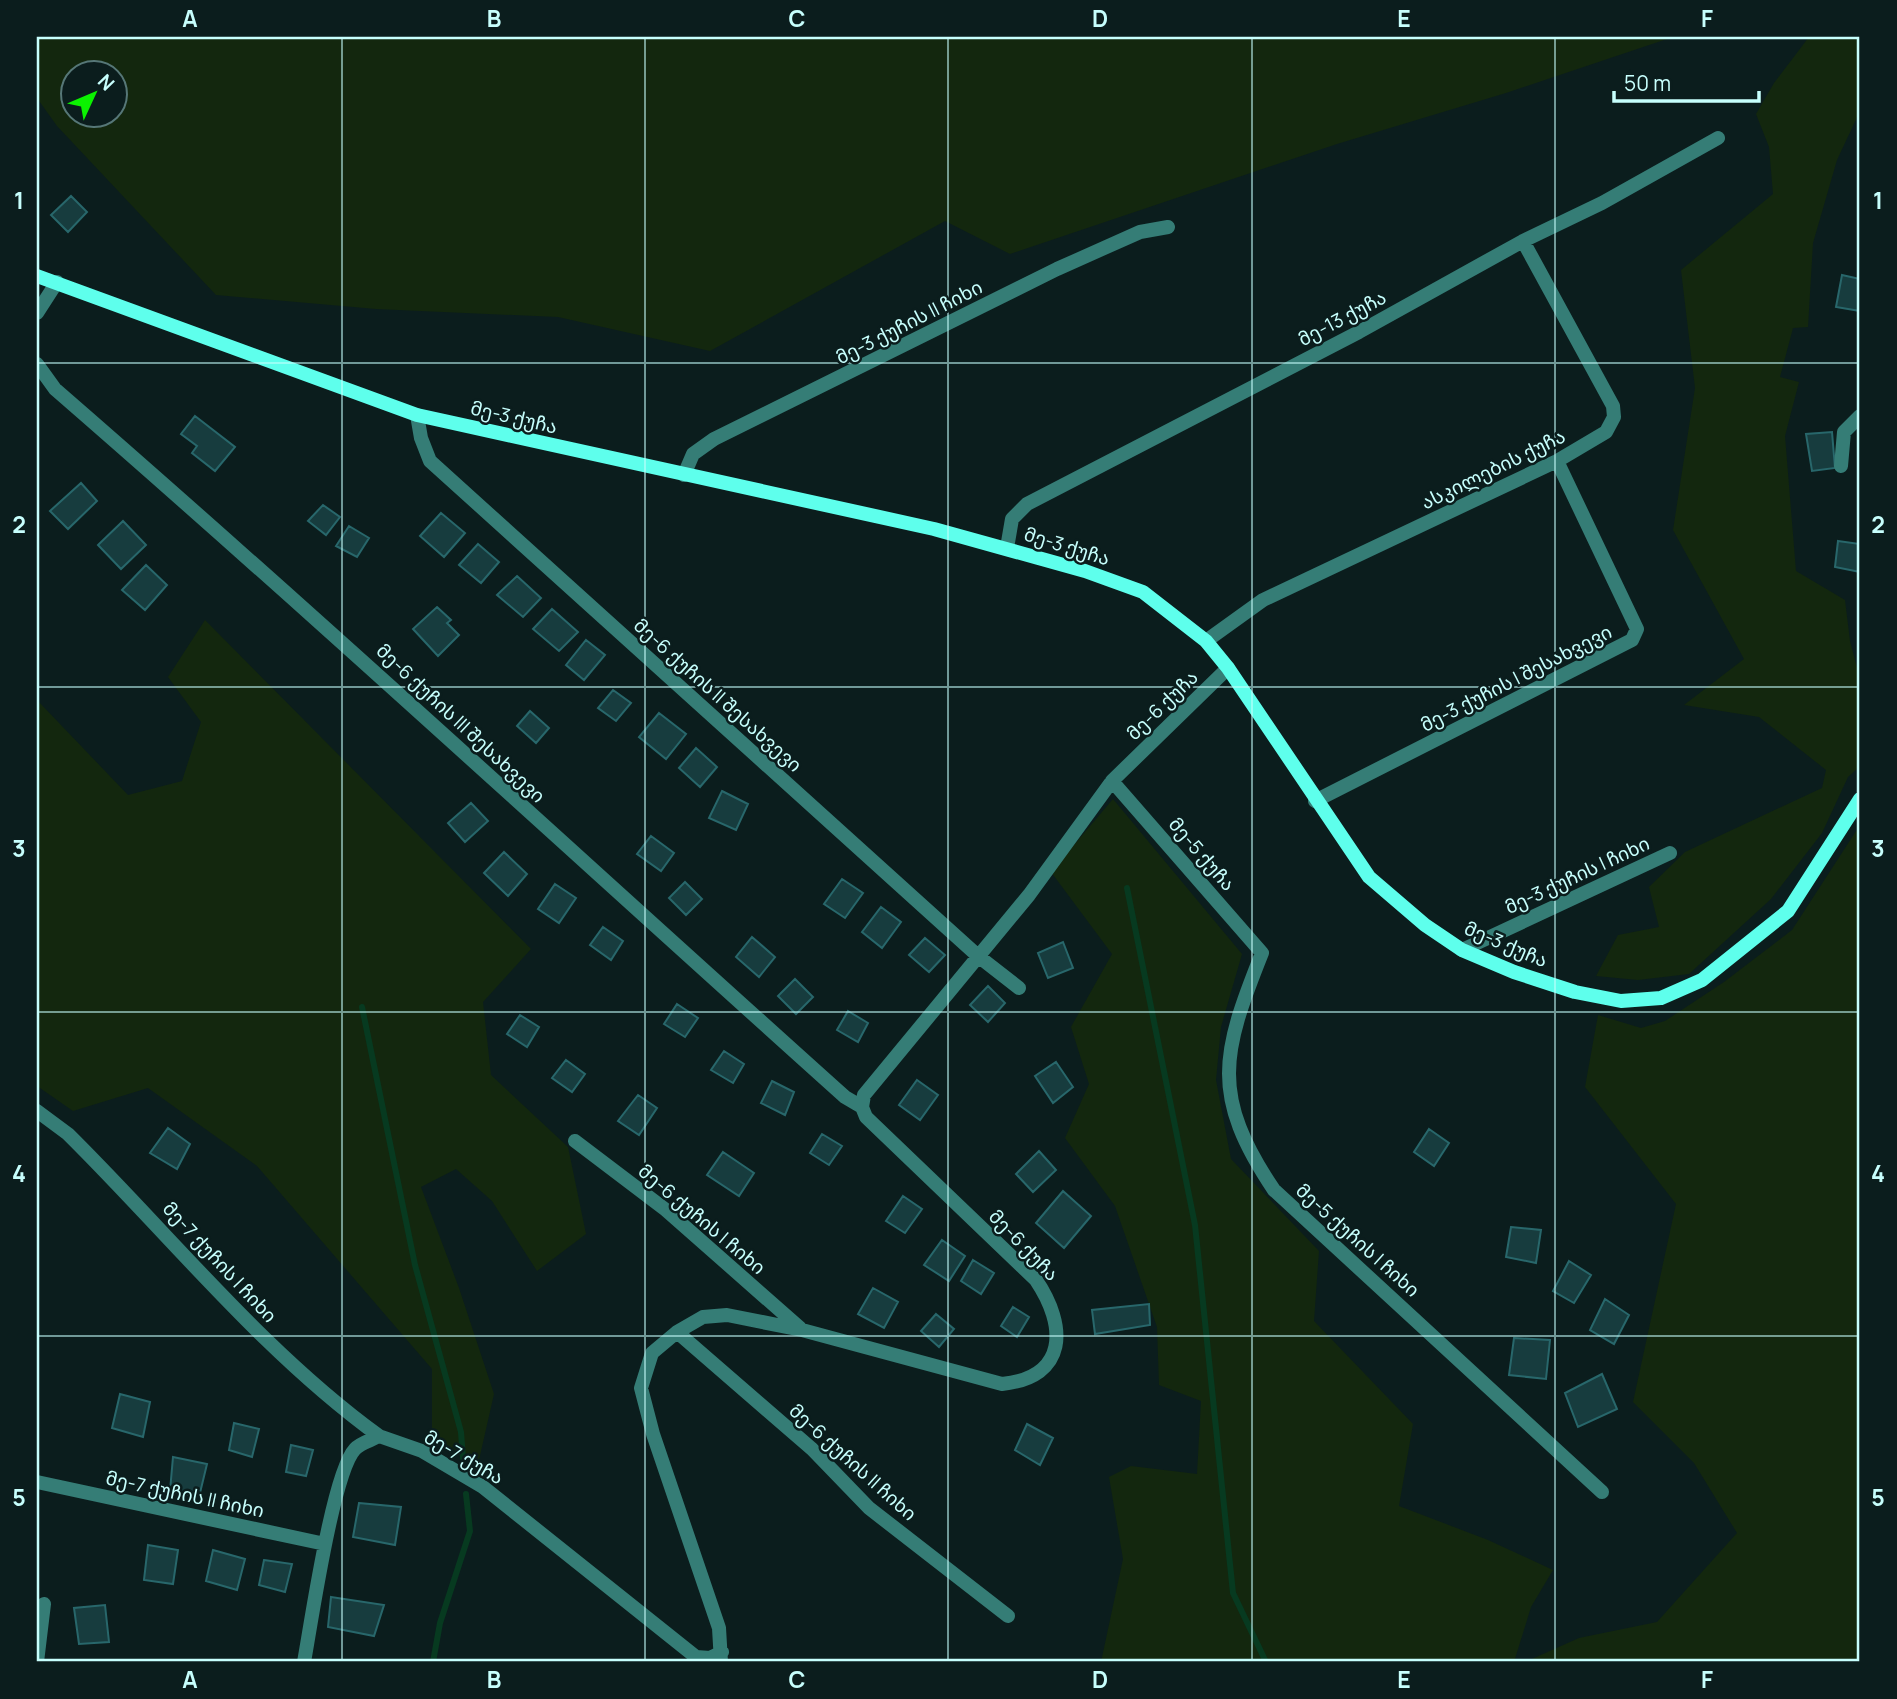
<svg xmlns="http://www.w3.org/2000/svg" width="1897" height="1699" font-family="Manrope,'Noto Sans Georgian',sans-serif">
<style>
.green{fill:#13270e;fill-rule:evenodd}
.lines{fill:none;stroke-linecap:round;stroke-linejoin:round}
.stream{stroke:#073a20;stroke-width:6}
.building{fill:#173c3e;stroke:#28676b;stroke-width:2}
.street{stroke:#357d76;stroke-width:14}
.secondary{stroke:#5effec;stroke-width:14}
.grid{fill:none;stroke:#c7fffd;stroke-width:2;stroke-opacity:0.55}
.labels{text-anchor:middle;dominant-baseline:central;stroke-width:5;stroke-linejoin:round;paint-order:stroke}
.street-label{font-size:19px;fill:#c7fffd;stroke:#0b1d1d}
.neatline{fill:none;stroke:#c7fffd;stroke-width:2.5}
.grid-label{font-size:23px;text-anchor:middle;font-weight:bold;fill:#c7fffd}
</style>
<rect width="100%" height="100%" fill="#0b1d1d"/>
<path class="green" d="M37 37H1673L1506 93 1337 144 1010 254 945 221 710 351 558 317 376 309 216 295 57 126 37 98ZM74 74H116V116H74Z
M1809 37H1860V111L1837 160 1813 243 1808 327 1793 328 1780 377 1799 382 1785 436 1796 571 1845 600 1850 641 1860 679V766L1848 777 1822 833 1771 899 1689 974 1638 980 1596 976 1618 935 1659 927 1649 887 1685 852 1822 788 1826 770 1759 717 1684 705 1744 659 1673 530 1695 388 1681 270 1773 194 1769 147 1756 114 1774 83Z
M205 620 531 949 483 1002 491 1075 568 1147 586 1234 537 1271 492 1201 456 1169 421 1187 459 1288 494 1394 479 1460 432 1440V1369L257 1166 148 1088 73 1111 37 1086V700L128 795 182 781 201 722 168 677Z
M1113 799 1242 954 1221 1027 1216 1080 1231 1159 1319 1251 1314 1321 1413 1424 1399 1506 1488 1540 1553 1570 1531 1607 1514 1662H1101L1123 1559 1109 1477 1131 1466 1197 1474 1201 1401 1159 1385 1157 1327 1115 1206 1065 1138 1089 1084 1071 1027 1112 954 1051 872Z
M1860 825V1662H1525L1579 1638 1657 1622 1737 1533 1694 1463 1633 1402 1676 1204 1585 1087 1598 1015 1641 1028 1665 1021 1724 982 1792 930Z"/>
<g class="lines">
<path class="stream" d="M1127 888 1195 1225 1233 1593 1266 1662
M362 1007 415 1265 461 1432 463 1458
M433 1662 440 1623 470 1531 466 1494"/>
</g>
<path class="building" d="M71 196 87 212 68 232 51 215Z
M1842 275 1860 279V311L1836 307Z
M195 416 235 447 215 471 192 453 197 446 181 434Z
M1832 432 1835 468 1812 471 1806 434Z
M81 483 97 501 68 529 50 511Z
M323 505 340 517 326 535 308 521Z
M441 513 465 533 444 557 420 536Z
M123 521 146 545 121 569 98 545Z
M349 526 369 538 357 557 336 546Z
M1838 541 1860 544V572L1835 567Z
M478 544 499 562 481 583 459 565Z
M146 565 167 585 145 610 122 590Z
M517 576 541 598 523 617 497 595Z
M437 607 451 620 447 623 459 635 438 656 413 629Z
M552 609 578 632 559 651 533 629Z
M586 640 605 655 584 680 566 665Z
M613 690 631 703 616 721 598 708Z
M530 711 549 728 536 743 517 726Z
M659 713 686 734 666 759 639 737Z
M696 748 717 767 700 787 679 768Z
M722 791 748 804 736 830 709 818Z
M471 803 488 821 465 842 448 823Z
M651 836 674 853 661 871 637 854Z
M504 852 527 874 508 896 484 873Z
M842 879 863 893 845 918 824 904Z
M685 882 702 899 686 915 669 898Z
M555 884 576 898 559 923 538 909Z
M881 907 901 922 882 948 862 932Z
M603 927 623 941 611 960 590 945Z
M752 937 775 957 759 977 736 957Z
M925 938 945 955 929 972 909 955Z
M1063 942 1073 968 1048 978 1038 953Z
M795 979 813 997 796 1014 778 996Z
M988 986 1005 1003 988 1022 970 1005Z
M677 1004 698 1018 685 1037 664 1024Z
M848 1011 868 1023 858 1042 837 1030Z
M520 1015 539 1027 527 1047 507 1034Z
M724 1051 744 1064 733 1083 711 1070Z
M566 1060 585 1074 572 1092 552 1078Z
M1056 1062 1073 1087 1053 1103 1035 1076Z
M917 1080 938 1095 920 1120 899 1105Z
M772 1081 794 1092 785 1115 761 1103Z
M638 1095 657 1108 639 1135 618 1121Z
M168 1128 190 1144 177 1169 150 1153Z
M1429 1129 1449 1143 1434 1166 1414 1152Z
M822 1134 842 1146 829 1165 810 1153Z
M1039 1151 1056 1170 1033 1192 1016 1174Z
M723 1152 754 1173 739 1196 707 1175Z
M1063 1191 1091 1216 1064 1248 1036 1223Z
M903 1196 922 1209 905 1233 886 1221Z
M1511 1227 1541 1230 1536 1263 1506 1257Z
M942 1240 965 1256 949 1281 924 1265Z
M973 1260 994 1273 981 1294 961 1281Z
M1569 1261 1591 1275 1574 1303 1553 1291Z
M873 1288 898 1302 884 1328 858 1314Z
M1605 1299 1629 1315 1614 1344 1590 1330Z
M1149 1304 1150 1325 1095 1334 1092 1310Z
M1013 1307 1029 1317 1017 1337 1001 1326Z
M936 1314 954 1329 939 1347 921 1331Z
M1514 1338 1550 1340 1546 1379 1509 1375Z
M1602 1374 1617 1409 1578 1427 1565 1393Z
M120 1394 150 1402 143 1437 112 1428Z
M234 1423 259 1429 252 1457 229 1450Z
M1027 1424 1053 1438 1040 1465 1015 1450Z
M291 1445 313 1450 306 1476 286 1472Z
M173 1457 207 1464 199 1497 170 1491Z
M359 1503 401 1507 395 1545 353 1537Z
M148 1545 178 1550 173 1584 144 1580Z
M213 1550 245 1559 237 1590 206 1581Z
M264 1560 292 1564 285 1592 259 1585Z
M331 1597 384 1605 374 1636 328 1627Z
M105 1605 109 1642 79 1644 74 1608Z"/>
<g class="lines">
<path class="street" d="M37 313 57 282
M37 364 55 389C322 621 582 861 845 1097L862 1107
M417 415 421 438 430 461 978 956 1019 988
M1841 466 1844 432 1860 416
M684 475 693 454 714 439 1057 269 1140 232 1168 227
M1007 548 1012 519 1027 504 1359 332 1523 241 1602 203 1718 138
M1206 641 1263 600 1557 461 1606 432 1614 417 1613 406 1523 241
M1112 781 1262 953C1222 1053 1210 1095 1274 1190L1602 1492
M1315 801 1632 640 1637 629 1557 461
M1462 950 1670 853
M37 1111 68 1134C170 1235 262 1351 379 1436
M575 1141 666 1210 800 1328
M677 1332 812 1449 869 1508 1008 1616
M37 1482 325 1544
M37 1662 44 1604
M304 1662C311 1624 333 1472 355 1449 360 1443 372 1440 379 1436L422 1451 483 1487 696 1657 710 1658 722 1652
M721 1662 719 1628 653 1434 641 1388 652 1353 677 1332 703 1317 727 1315 802 1330 1002 1384C1068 1377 1067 1326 1036 1280L866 1117 862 1107 864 1095 1029 895 1112 781 1228 668"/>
<path class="secondary" d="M37 276 417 415 934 529 1085 571 1143 592 1206 641 1228 668 1369 877 1425 925 1462 950 1514 972 1575 992 1621 1001 1661 998 1702 980 1788 911 1860 799"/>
</g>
<path class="grid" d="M342 37V1662M645 37V1662M948 37V1662M1252 37V1662M1555 37V1662M37 363H1860M37 687H1860M37 1012H1860M37 1336H1860"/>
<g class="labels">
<g class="street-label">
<text transform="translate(1342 318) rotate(-28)">მე-13 ქუჩა</text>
<text transform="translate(909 322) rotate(-27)">მე-3 ქუჩის II ჩიხი</text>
<text transform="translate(514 417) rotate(13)">მე-3 ქუჩა</text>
<text transform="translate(1493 469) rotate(-26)">ასკილების ქუჩა</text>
<text transform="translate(1067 546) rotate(17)">მე-3 ქუჩა</text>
<text transform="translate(1516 678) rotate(-27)">მე-3 ქუჩის I შესახვევი</text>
<text transform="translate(718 695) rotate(42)">მე-6 ქუჩის II შესახვევი</text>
<text transform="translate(1162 705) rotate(-44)">მე-6 ქუჩა</text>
<text transform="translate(461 723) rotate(43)">მე-6 ქუჩის III შესახვევი</text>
<text transform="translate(1202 854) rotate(49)">მე-5 ქუჩა</text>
<text transform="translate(1577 875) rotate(-25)">მე-3 ქუჩის I ჩიხი</text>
<text transform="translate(1506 944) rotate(23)">მე-3 ქუჩა</text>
<text transform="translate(702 1219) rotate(40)">მე-6 ქუჩის I ჩიხი</text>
<text transform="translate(1358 1240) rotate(42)">მე-5 ქუჩის I ჩიხი</text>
<text transform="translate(1024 1245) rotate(46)">მე-6 ქუჩა</text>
<text transform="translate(220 1262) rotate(47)">მე-7 ქუჩის I ჩიხი</text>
<text transform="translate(464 1457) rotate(30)">მე-7 ქუჩა</text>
<text transform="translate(853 1462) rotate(42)">მე-6 ქუჩის II ჩიხი</text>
<text transform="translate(185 1494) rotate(12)">მე-7 ქუჩის II ჩიხი</text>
</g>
</g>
<rect width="1897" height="1699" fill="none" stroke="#0b1d1d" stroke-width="77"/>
<g transform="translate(94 94) rotate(46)"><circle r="33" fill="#0b1d1d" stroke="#567777" stroke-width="2"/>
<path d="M0-5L12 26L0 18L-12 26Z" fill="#0bf200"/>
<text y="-10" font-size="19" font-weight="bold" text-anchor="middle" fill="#c7fffd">N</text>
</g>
<path d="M1614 91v10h145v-10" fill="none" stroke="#c7fffd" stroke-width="3.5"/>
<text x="1624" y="91" font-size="21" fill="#c7fffd" stroke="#0b1d1d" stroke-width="5" paint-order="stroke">50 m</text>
<rect x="38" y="38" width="1820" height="1622" class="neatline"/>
<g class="grid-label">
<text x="190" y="27">A</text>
<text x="494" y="27">B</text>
<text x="797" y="27">C</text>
<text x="1100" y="27">D</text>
<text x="1404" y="27">E</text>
<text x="1707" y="27">F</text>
<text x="19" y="209">1</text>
<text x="1878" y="209">1</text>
<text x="19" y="533">2</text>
<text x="1878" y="533">2</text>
<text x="19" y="857">3</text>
<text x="1878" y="857">3</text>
<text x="19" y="1182">4</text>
<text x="1878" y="1182">4</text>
<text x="19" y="1506">5</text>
<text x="1878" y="1506">5</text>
<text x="190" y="1688">A</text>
<text x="494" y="1688">B</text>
<text x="797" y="1688">C</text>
<text x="1100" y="1688">D</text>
<text x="1404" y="1688">E</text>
<text x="1707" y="1688">F</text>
</g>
</svg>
